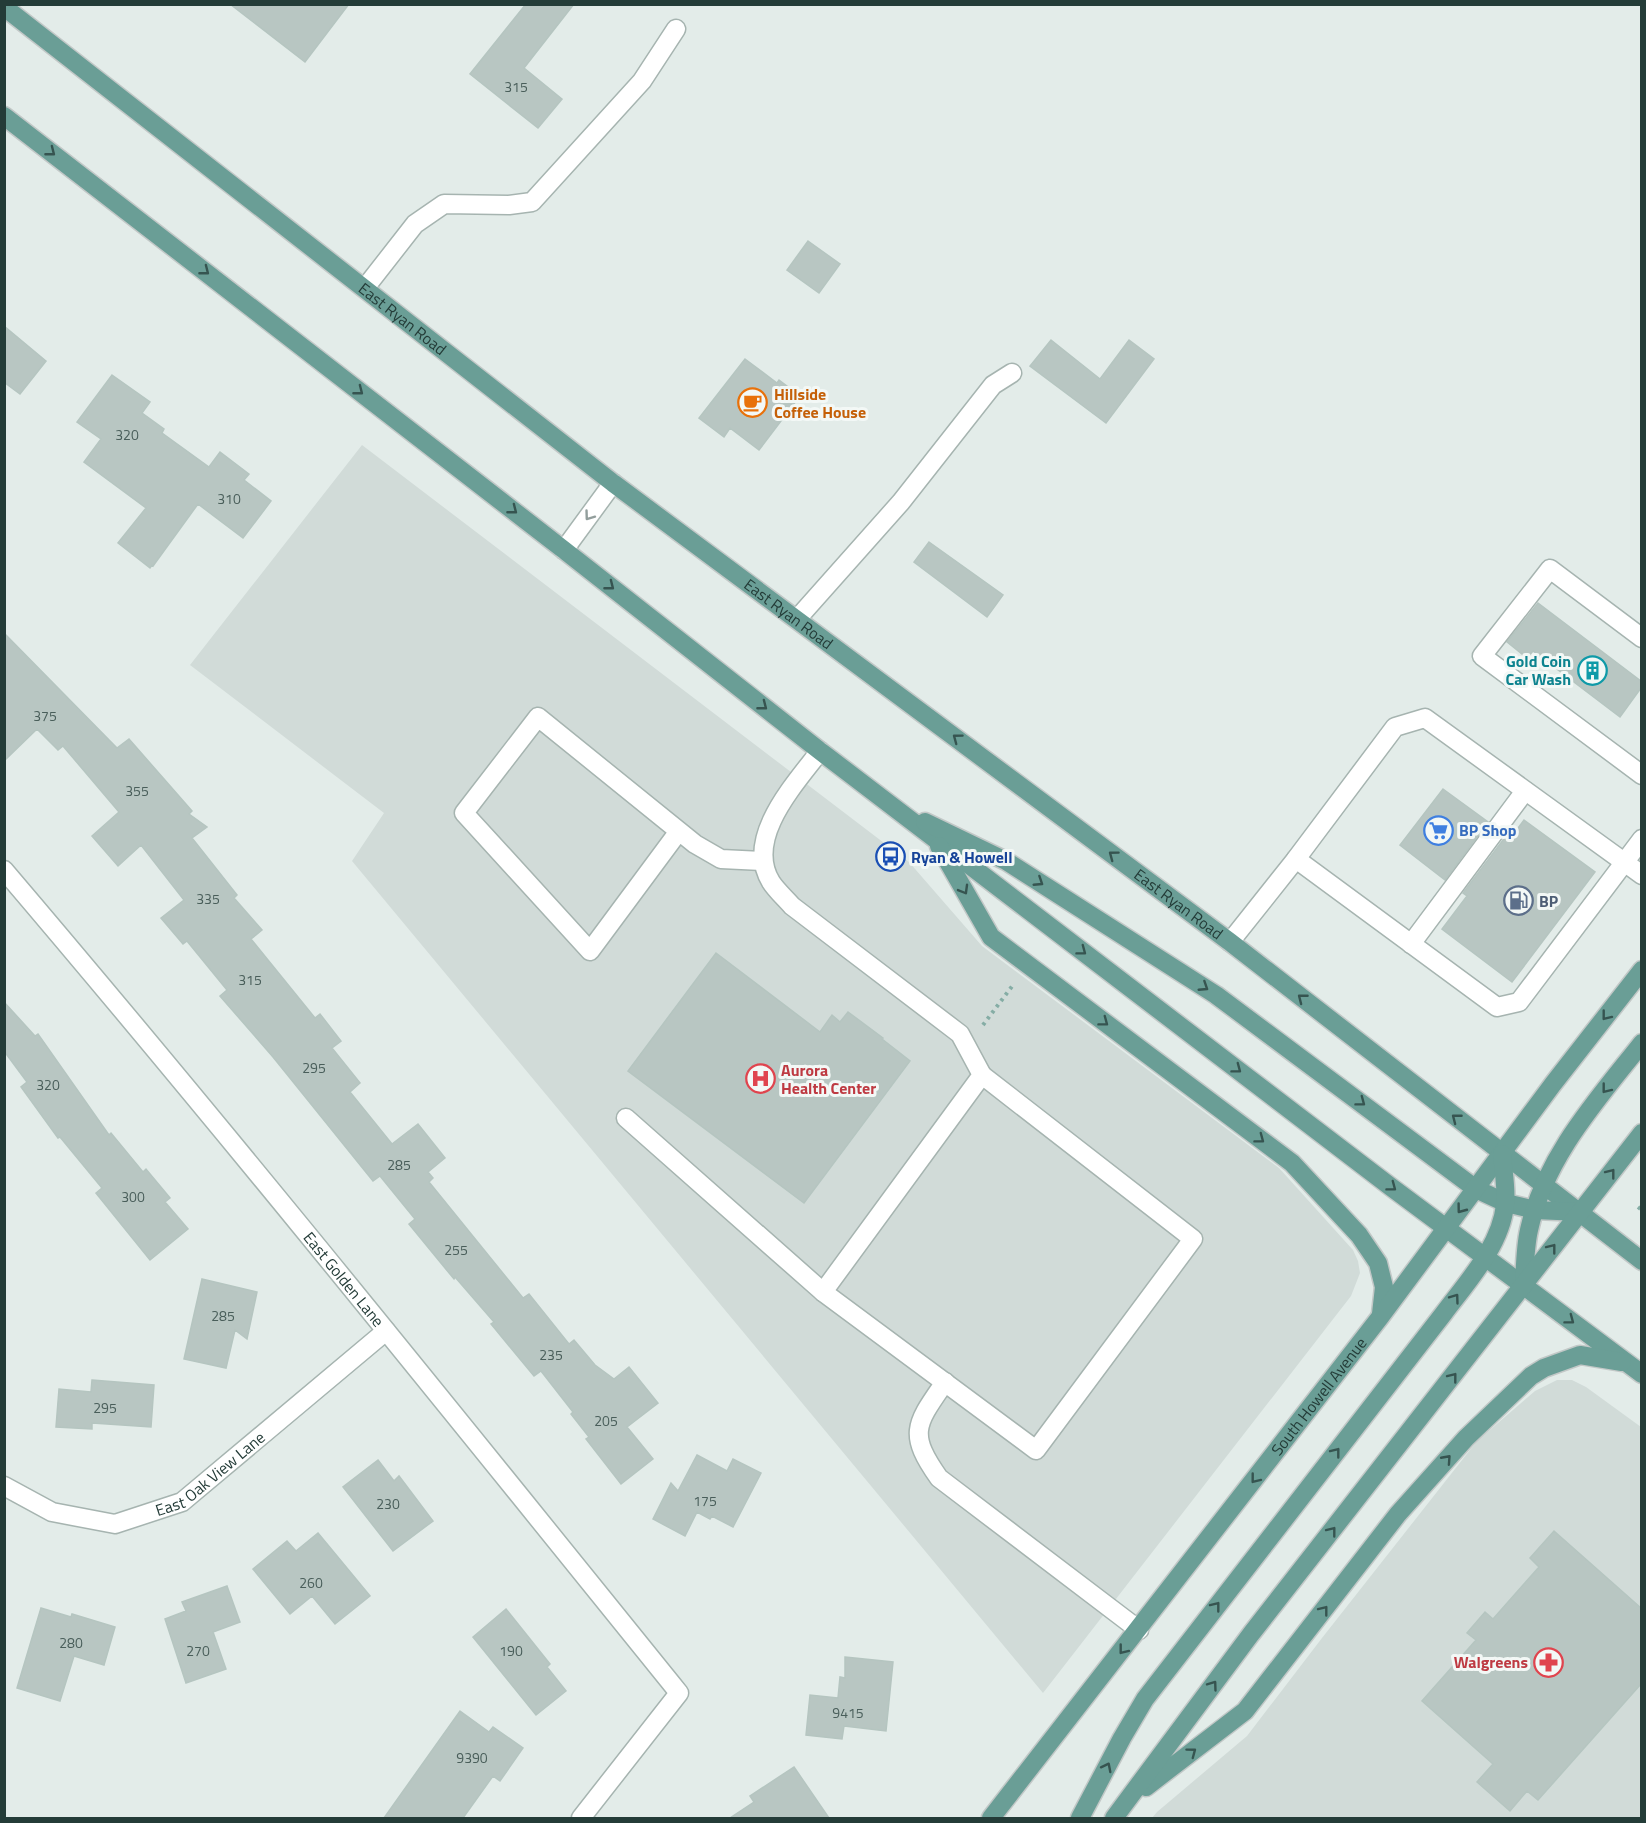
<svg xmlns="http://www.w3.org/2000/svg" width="1646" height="1823" font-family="'Titillium Web',sans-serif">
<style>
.built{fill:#d1dbd8}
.building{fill:#b8c6c2;stroke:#b5c5c0;stroke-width:1.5}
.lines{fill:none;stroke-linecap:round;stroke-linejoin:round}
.minor-casing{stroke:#a6b4b0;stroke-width:21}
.major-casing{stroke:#c2c8c7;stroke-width:21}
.path{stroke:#85ada5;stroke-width:4;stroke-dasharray:3 4.5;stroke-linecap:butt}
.minor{stroke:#fff;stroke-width:18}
.major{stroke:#6a9e96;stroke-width:18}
.oneway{stroke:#365450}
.oneway2{stroke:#929e9c}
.labels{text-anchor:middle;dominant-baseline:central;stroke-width:6;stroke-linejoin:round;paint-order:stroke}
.number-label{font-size:14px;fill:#495e5a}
.street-label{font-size:16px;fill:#243c38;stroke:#f3f8f6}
.food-label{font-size:16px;font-weight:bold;fill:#c56008;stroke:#f3f8f6;text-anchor:start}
.culture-label{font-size:16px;font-weight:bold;fill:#0d838f;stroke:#f3f8f6;text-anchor:end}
.shop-label{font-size:16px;font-weight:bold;fill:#366cbe;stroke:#f3f8f6;text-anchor:start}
.transit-label{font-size:16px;font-weight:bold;fill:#164399;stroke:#f3f8f6;text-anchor:start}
.service-label{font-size:16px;font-weight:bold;fill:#4e5e75;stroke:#f3f8f6;text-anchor:start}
.health-label{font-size:16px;font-weight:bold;fill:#be3a42;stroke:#f3f8f6;text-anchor:start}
</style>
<rect width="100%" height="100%" fill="#e3ece9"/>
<path class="built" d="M362 445 909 862 982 946 1279 1168 1353 1250 1358 1261 1360 1273 1351 1296 1043 1693 352 861 384 813 190 665Z
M1557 1380H1572L1586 1387 1641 1427V1818H1152L1157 1812 1247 1736 1322 1638 1477 1441 1535 1391Z"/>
<path class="building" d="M230 4H349L305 62Z
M526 4H574L524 68 562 99 538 128 470 74Z
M808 241 840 264 819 293 787 270Z
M4 326 46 361 20 394 4 382Z
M1051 340 1100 379 1129 340 1154 359 1106 423 1030 366Z
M745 359 777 383 779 380 800 396 759 450 730 428 724 437 699 418Z
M112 375 150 402 142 413 164 429 162 433 209 467 220 452 249 474 244 480 271 501 243 538 198 504 153 566 152 565 150 568 118 543 146 508 84 462 101 439 77 422Z
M929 542 1003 595 987 617 914 562Z
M1538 603 1641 681V688L1620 717 1533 651 1527 658 1507 642Z
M4 633 117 748 129 739 192 811 189 814 207 827 192 838 237 895 234 898 262 930 251 939 315 1018 320 1014 341 1041 332 1048 360 1083 350 1092 392 1144 418 1124 445 1158 428 1172 433 1178 429 1182 523 1298 529 1294 569 1344 574 1340 595 1365 614 1379 629 1367 658 1403 627 1427 653 1459 621 1484 586 1439 589 1437 571 1414 573 1412 541 1371 534 1376 491 1324 494 1322 455 1277 454 1279 409 1224 415 1219 380 1176 373 1181 273 1057 220 996 227 990 187 941 183 944 161 918 184 900 141 845 118 866 92 836 119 812 63 746 58 750 37 729 4 761Z
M1443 789 1488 822 1445 880 1400 845Z
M1524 820 1595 872 1512 982 1442 929 1467 896 1463 893 1506 836 1510 839Z
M716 953 820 1032 832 1015 840 1022 848 1012 883 1038 882 1039 910 1061 804 1203 628 1071Z
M4 1002 35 1036 38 1034 109 1135 111 1133 143 1172 146 1169 170 1198 165 1202 188 1229 150 1260 96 1193 102 1188 60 1137 58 1138 21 1087 27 1082 4 1051Z
M202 1279 257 1292 247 1339 235 1330 226 1368 184 1359Z
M92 1380 154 1385 151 1427 92 1423V1429L56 1427 59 1389 91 1392Z
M697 1455 727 1471 733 1459 761 1473 733 1527 712 1516 710 1519 697 1512 685 1536 653 1519 671 1483 678 1491Z
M378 1460 394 1481 399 1476 433 1521 393 1551 343 1487Z
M1554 1531 1641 1608V1684L1538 1800 1527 1791 1510 1811 1477 1782 1493 1764 1422 1701 1476 1640 1467 1633 1485 1612 1493 1619 1539 1567 1530 1558Z
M318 1533 370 1596 335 1624 312 1596 290 1614 253 1569 287 1541 296 1551Z
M227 1586 240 1622 213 1632 226 1669 186 1683 165 1619 186 1611 182 1602Z
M41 1608 71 1617 72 1614 115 1627 104 1665 74 1656 60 1701 17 1688Z
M506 1609 550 1664 547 1667 566 1691 536 1715 473 1637Z
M845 1657 893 1662 886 1731 844 1726 842 1739 806 1735 810 1695 838 1698 840 1677 845 1678Z
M460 1711 489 1732 493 1727 523 1748 500 1781 493 1776 463 1818H384Z
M794 1767 829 1818H730L754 1802 750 1796Z"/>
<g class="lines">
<defs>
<g id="minor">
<path d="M365 288 415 224 444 204 509 205 532 202 642 81 676 29"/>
<path d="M564 550 613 483"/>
<path d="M797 619 901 502 993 385 1012 373"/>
<path d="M1642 638 1550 569 1482 656 1642 775"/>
<path d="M820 751C795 784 744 838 771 882 776 890 785 898 792 906L960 1034 982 1075 823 1292"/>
<path d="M679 831 590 951 464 813 538 717 695 844 721 859 762 861"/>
<path d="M1296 859 1497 1007 1519 1002 1642 839"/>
<path id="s1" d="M4 870C234 1140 456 1417 679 1693L581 1818"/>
<path d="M1230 942 1296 859 1395 727 1425 718 1642 875"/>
<path d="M1411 944 1525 791"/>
<path d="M626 1118 823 1292 1036 1450 1193 1239 982 1075"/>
<path d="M945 1382C916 1424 907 1433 939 1478L1139 1630"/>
<path id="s2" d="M4 1486 52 1512 115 1524 182 1502 386 1331"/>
</g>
<g id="major">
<path id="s3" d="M4 7 613 483 1230 942 1642 1261"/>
<path d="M4 116 564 550 820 751 1391 1187 1642 1374"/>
<path d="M925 822 1006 861 1216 995 1476 1189 1506 1203 1535 1210 1580 1212"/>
<path d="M939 846 991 937 1292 1163 1359 1235 1378 1263 1384 1287 1381 1314"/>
<path d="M1524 1285C1525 1267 1525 1247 1529 1230 1545 1157 1597 1100 1642 1043"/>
<path d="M1146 1787 1245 1711 1398 1514 1466 1438 1531 1376 1544 1368 1580 1355 1622 1362"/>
<path id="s4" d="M991 1818 1381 1316 1553 1084 1642 970"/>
<path d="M1080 1818 1122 1738 1145 1699 1444 1313C1468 1281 1501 1245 1505 1205 1507 1189 1503 1170 1502 1154"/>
<path d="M1114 1818 1251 1634 1642 1133"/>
</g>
</defs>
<use href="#minor" class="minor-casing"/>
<use href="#major" class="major-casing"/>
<path class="path" d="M983 1025 1013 985
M1638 1207 1642 1210"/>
<use href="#minor" class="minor"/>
<use href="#major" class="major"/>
</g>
<defs><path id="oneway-chevron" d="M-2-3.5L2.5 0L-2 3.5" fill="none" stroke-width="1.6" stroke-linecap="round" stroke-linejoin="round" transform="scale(1.5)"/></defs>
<g class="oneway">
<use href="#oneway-chevron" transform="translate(51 152) rotate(38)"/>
<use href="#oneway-chevron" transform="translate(205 271) rotate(38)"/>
<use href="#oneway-chevron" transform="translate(359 391) rotate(38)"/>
<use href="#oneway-chevron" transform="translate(513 510) rotate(38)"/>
<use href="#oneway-chevron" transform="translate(610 586) rotate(38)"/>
<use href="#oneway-chevron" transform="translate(763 706) rotate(38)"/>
<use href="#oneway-chevron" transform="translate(957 738) rotate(-143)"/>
<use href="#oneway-chevron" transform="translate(1113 855) rotate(-143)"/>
<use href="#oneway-chevron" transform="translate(1039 882) rotate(33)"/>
<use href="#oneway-chevron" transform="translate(964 890) rotate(60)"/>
<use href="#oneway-chevron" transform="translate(1082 951) rotate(37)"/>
<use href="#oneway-chevron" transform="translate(1204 987) rotate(33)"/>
<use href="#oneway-chevron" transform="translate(1302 998) rotate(-142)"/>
<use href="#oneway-chevron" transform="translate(1606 1016) rotate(128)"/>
<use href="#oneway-chevron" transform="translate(1104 1022) rotate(37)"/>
<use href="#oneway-chevron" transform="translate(1237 1069) rotate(37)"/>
<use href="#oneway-chevron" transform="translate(1606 1089) rotate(128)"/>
<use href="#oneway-chevron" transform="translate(1361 1102) rotate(37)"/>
<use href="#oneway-chevron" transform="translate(1456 1118) rotate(-142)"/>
<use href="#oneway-chevron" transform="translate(1260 1139) rotate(37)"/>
<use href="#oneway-chevron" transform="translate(1611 1173) rotate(-52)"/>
<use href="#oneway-chevron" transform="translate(1392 1187) rotate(37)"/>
<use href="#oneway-chevron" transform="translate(1461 1209) rotate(127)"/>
<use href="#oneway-chevron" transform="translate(1552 1248) rotate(-52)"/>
<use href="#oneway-chevron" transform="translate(1455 1298) rotate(-54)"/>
<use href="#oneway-chevron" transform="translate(1570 1320) rotate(37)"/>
<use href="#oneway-chevron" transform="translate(1453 1377) rotate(-52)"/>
<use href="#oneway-chevron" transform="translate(1336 1452) rotate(-52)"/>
<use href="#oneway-chevron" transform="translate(1447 1459) rotate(-48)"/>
<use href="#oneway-chevron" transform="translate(1255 1479) rotate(128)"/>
<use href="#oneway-chevron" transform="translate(1332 1531) rotate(-52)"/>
<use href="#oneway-chevron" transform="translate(1216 1606) rotate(-52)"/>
<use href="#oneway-chevron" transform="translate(1324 1610) rotate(-52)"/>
<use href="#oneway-chevron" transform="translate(1123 1650) rotate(128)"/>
<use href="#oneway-chevron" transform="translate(1213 1685) rotate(-54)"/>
<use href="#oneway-chevron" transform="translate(1192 1752) rotate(-37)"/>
<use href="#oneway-chevron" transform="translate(1107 1767) rotate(-63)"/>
</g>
<use class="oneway2" href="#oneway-chevron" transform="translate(589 516) rotate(126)"/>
<defs>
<symbol id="cafe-ring" viewBox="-11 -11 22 22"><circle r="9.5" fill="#f3f8f6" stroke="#e8710a" stroke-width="1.5"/><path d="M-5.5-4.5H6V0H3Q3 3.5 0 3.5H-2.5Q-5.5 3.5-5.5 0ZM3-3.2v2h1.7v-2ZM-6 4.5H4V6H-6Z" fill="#e8710a"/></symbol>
<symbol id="building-ring" viewBox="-11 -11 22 22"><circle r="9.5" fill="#f3f8f6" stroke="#0f9aa8" stroke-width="1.5"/><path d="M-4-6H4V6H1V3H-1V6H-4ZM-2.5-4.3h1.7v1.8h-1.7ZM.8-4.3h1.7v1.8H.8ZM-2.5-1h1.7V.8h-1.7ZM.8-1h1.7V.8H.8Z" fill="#0f9aa8"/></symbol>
<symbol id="supermarket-ring" viewBox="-11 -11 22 22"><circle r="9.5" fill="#f3f8f6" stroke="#3f7fe0" stroke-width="1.5"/><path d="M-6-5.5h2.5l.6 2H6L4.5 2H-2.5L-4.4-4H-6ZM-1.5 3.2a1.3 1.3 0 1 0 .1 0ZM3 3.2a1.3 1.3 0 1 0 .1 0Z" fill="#3f7fe0"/></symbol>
<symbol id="bus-ring" viewBox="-11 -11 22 22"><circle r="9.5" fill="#f3f8f6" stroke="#1a4fb4" stroke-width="1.5"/><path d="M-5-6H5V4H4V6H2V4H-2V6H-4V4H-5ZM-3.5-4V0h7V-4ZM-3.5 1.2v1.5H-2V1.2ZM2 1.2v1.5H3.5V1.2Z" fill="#1a4fb4"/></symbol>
<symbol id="fuel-ring" viewBox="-11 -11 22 22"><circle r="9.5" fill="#f3f8f6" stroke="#5c6f8a" stroke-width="1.5"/><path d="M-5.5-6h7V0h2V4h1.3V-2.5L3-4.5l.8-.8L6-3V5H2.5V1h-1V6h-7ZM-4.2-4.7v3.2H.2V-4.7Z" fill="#5c6f8a"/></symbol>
<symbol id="hospital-ring" viewBox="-11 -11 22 22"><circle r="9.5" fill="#f3f8f6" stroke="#e0444e" stroke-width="1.5"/><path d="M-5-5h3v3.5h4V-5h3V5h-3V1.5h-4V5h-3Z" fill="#e0444e"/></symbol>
<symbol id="pharmacy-ring" viewBox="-11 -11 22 22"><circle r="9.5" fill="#f3f8f6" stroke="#e0444e" stroke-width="1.5"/><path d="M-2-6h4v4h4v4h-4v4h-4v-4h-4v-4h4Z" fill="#e0444e"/></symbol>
</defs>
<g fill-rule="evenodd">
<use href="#cafe-ring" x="736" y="386" width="33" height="33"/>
<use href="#building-ring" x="1576" y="654" width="33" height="33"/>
<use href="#supermarket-ring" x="1422" y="814" width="33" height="33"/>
<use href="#bus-ring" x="874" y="840" width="33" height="33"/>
<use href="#fuel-ring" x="1502" y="884" width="33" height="33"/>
<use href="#hospital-ring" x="744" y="1062" width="33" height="33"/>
<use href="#pharmacy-ring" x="1532" y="1646" width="33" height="33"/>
</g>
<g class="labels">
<g class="number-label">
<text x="516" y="86">315</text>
<text x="127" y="434">320</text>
<text x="229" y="498">310</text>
<text x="45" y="715">375</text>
<text x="137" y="790">355</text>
<text x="208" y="898">335</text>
<text x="250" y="979">315</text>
<text x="314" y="1067">295</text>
<text x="48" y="1084">320</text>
<text x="399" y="1164">285</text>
<text x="133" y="1196">300</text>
<text x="456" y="1249">255</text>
<text x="223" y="1315">285</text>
<text x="551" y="1354">235</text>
<text x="105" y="1407">295</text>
<text x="606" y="1420">205</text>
<text x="705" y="1500">175</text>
<text x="388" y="1503">230</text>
<text x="311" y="1582">260</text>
<text x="71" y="1642">280</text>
<text x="198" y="1650">270</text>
<text x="511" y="1650">190</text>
<text x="848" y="1712">9415</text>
<text x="472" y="1757">9390</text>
</g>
<g class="street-label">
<text stroke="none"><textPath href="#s3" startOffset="506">East Ryan Road</textPath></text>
<text stroke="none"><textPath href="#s3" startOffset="992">East Ryan Road</textPath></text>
<text stroke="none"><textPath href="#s3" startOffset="1478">East Ryan Road</textPath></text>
<text stroke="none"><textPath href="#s1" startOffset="532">East Golden Lane</textPath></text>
<text stroke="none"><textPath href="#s4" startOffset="534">South Howell Avenue</textPath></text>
<text stroke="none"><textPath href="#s2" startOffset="228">East Oak View Lane</textPath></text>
</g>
<g class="food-label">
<text x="774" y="394">Hillside<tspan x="774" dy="18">Coffee House</tspan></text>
</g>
<g class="culture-label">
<text x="1571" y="661">Gold Coin<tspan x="1571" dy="18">Car Wash</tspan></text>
</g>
<g class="shop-label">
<text x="1459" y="830">BP Shop</text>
</g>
<g class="transit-label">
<text x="911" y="857">Ryan &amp; Howell</text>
</g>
<g class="service-label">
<text x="1539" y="901">BP</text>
</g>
<g class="health-label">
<text x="781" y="1070">Aurora<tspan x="781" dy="18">Health Center</tspan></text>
<text x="1528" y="1662" text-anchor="end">Walgreens</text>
</g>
</g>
<rect width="1646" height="1823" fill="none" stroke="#243c38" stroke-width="12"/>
</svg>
